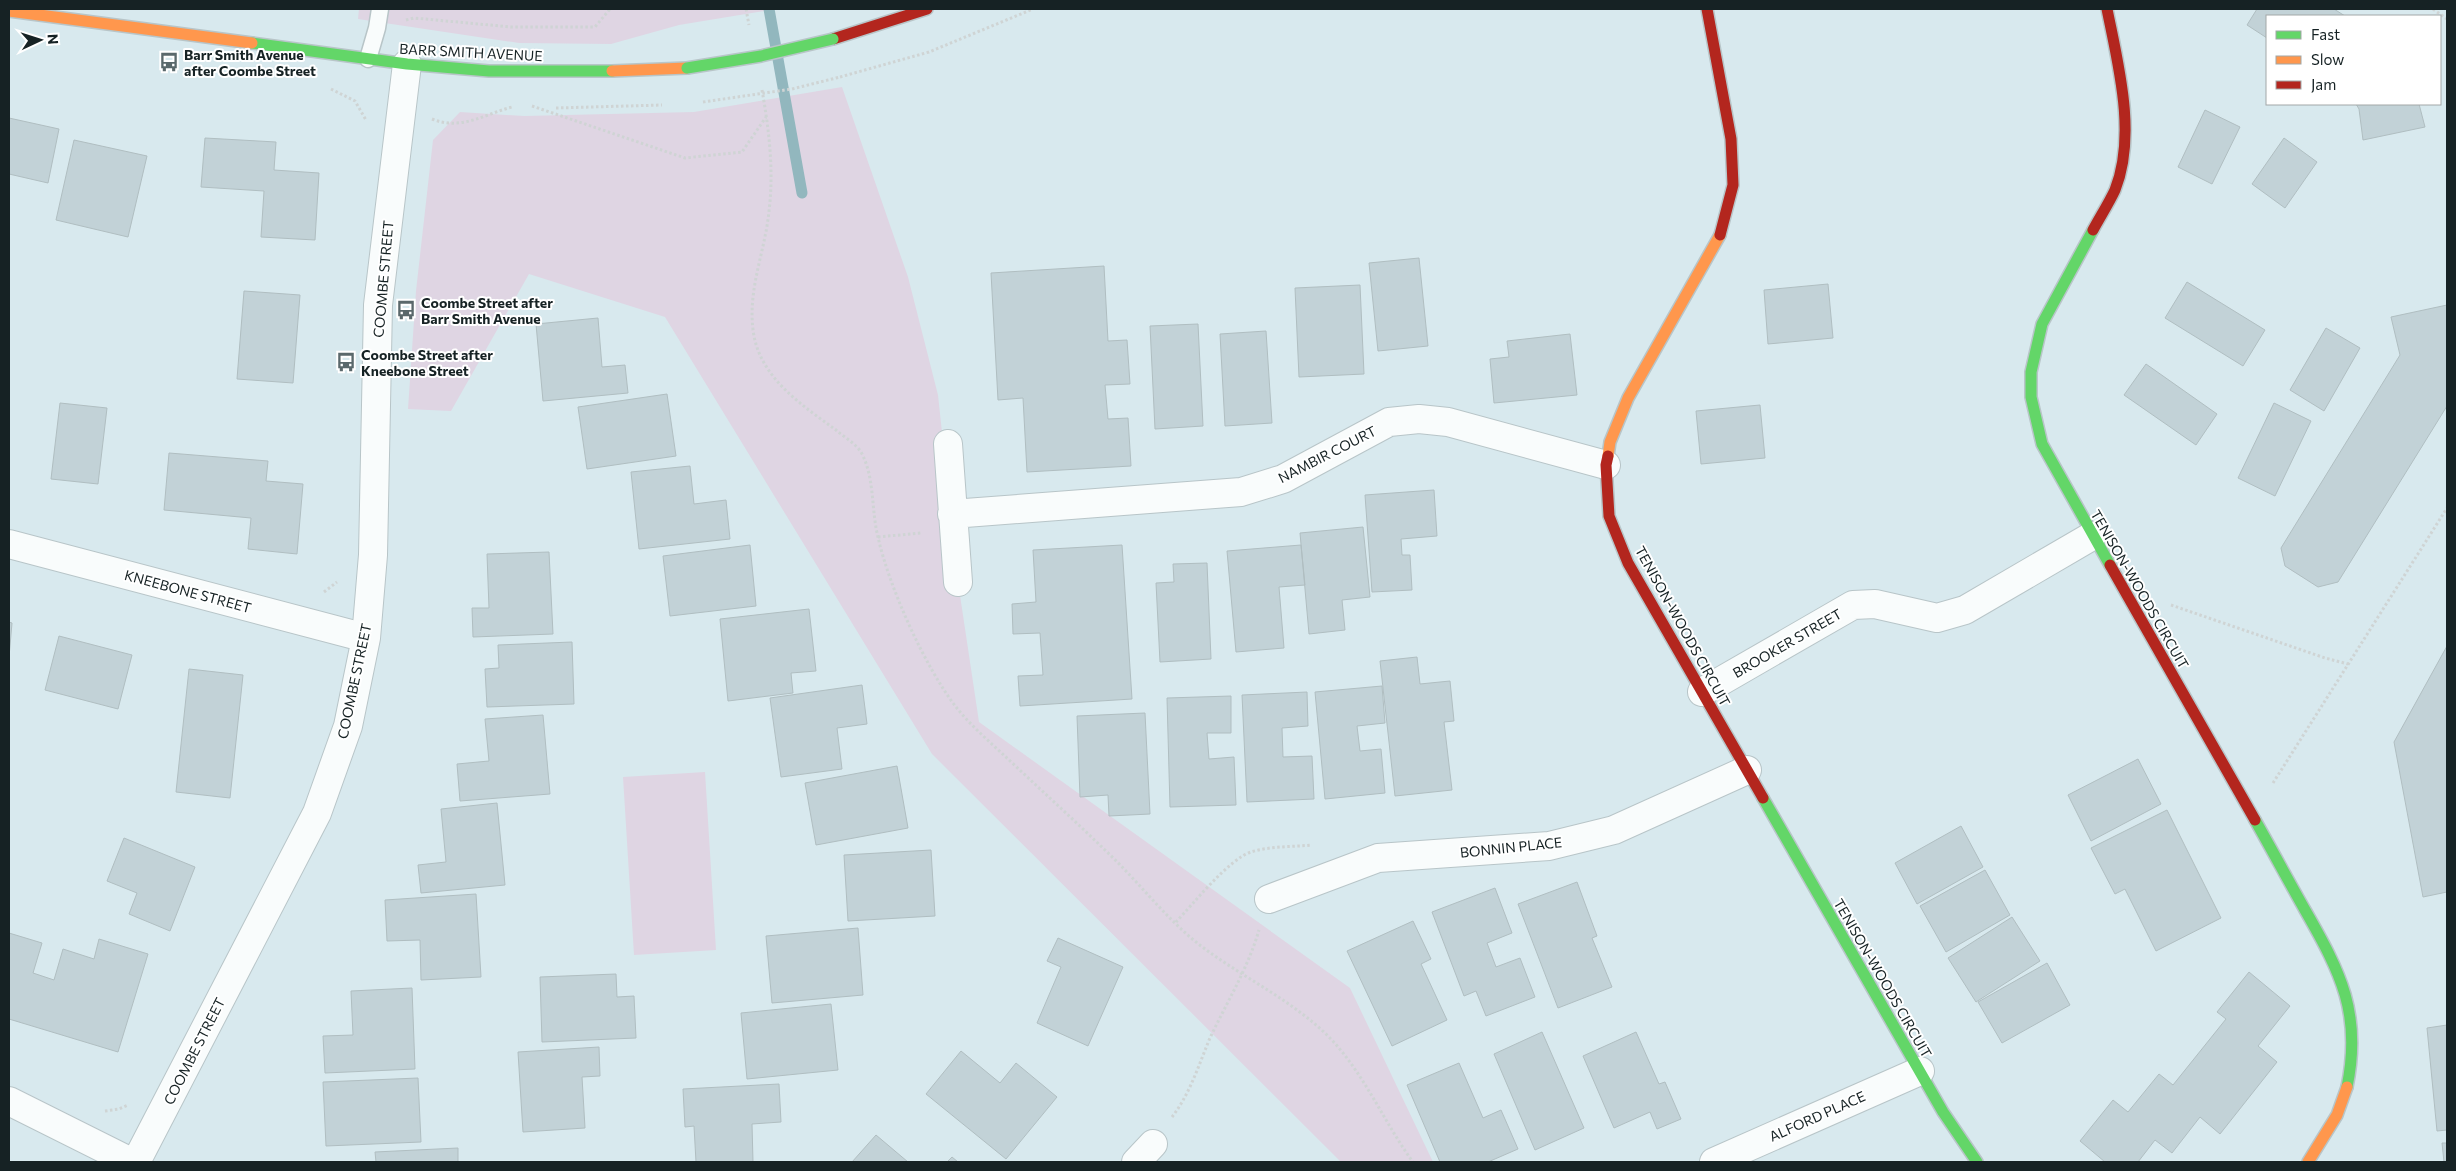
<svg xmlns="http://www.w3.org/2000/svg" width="2456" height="1171" font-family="Commissioner,sans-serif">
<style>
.green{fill:#dfd5e3}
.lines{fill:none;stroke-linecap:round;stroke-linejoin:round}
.stream{stroke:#92b7be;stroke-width:11}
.building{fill:#c2d2d7;stroke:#b0bec1}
.lane-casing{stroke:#b8c5c8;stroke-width:19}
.street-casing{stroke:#b8c5c8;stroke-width:30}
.fast-casing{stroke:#b8c5c8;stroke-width:14}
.slow-casing{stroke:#b8c5c8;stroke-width:14}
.jam-casing{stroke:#b8c5c8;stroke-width:14}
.path{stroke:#cfd4d4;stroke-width:3;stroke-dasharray:2.5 2.5;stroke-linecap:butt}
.lane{stroke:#f9fcfc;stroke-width:16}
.street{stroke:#f9fcfc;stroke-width:28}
.fast{stroke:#63d668;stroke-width:11}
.slow{stroke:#ff974d;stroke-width:11}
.jam{stroke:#b3261e;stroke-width:11}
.fast-bridge-casing{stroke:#b8c5c8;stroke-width:14;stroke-linecap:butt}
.path-bridge{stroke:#cfd4d4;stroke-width:3;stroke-dasharray:2.5 2.5;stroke-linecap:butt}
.fast-bridge{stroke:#63d668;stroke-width:11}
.labels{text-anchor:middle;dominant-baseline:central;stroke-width:4;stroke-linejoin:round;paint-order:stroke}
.street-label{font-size:14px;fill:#162224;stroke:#fff}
.poi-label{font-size:14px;font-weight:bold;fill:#162224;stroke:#fff;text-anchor:start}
</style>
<rect width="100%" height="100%" fill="#d8e9ee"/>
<path class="green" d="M359 9H777L679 25 611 44 519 43 358 19Z
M842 87 908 277 938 395 958 582 979 722 1350 988 1433 1162H1341L932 754 665 317 529 274 451 411 408 409 416 291 433 140 460 112 524 116 694 112Z
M705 772 716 950 634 955 623 777Z"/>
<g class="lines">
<path class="stream" d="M769 9 802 193"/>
</g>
<path class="building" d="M2257 9H2334L2345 16H2267V38L2247 25Z
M2356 104H2419L2425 127 2363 140 2359 109Z
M2205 110 2240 127 2212 184 2178 167Z
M9 118 59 129 48 183 9 174Z
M205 138 276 142 274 170 319 173 315 240 261 237 264 191 201 187Z
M2284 138 2317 162 2285 208 2252 184Z
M74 140 147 156 128 237 56 220Z
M1419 258 1428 346 1378 351 1369 263Z
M1104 266 1108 341 1127 340 1130 384 1105 385 1108 419 1128 418 1131 466 1027 472 1023 398 998 400 991 273Z
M2187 282 2265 330 2243 366 2165 318Z
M1828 284 1833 338 1768 344 1764 290Z
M1360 285 1364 374 1299 377 1295 288Z
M244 291 300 295 293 383 237 379Z
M2447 305V406L2338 582 2318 587 2285 566 2281 548 2400 355 2391 317Z
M598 318 602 367 625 365 628 393 543 401 536 324Z
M1198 324 1203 426 1155 429 1150 326Z
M2326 328 2360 348 2324 411 2290 390Z
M1266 331 1272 423 1225 426 1220 334Z
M1570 334 1577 395 1494 403 1490 359 1509 357 1507 341Z
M2146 364 2217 414 2196 445 2124 395Z
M667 394 676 456 587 469 578 407Z
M60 403 107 408 98 484 51 479Z
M2274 403 2311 421 2275 496 2238 478Z
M1760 405 1765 458 1701 464 1696 411Z
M169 453 268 461 266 481 303 484 297 554 248 549 251 518 164 510Z
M690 466 694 504 726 500 730 539 639 549 631 472Z
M1434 490 1437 536 1401 539 1402 555H1410L1412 590 1372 592 1365 495Z
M1363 527 1370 597 1342 600 1345 630 1309 634 1300 533Z
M750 545 756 606 670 616 663 556Z
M1122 545 1132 699 1020 706 1018 676 1043 675 1040 633 1013 634 1012 604 1036 602 1033 550Z
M1301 545 1305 585 1279 587 1284 648 1236 652 1227 551Z
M549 552 553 634 473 637 472 608H489L487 554Z
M1207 563 1211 659 1160 662 1156 583 1174 582 1173 564Z
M809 609 816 671 791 673 793 693 728 701 720 619Z
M9 622 12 623 9 657Z
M59 636 132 655 118 709 45 690Z
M572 642 574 704 487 707 485 669 499 668 498 645Z
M2447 646V892L2423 897 2394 742Z
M1417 657 1420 684 1450 681 1454 721 1444 722 1452 790 1395 796 1380 661Z
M189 669 243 675 230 798 176 792Z
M862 685 867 724 837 728 842 769 781 777 770 698Z
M1382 686 1385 723 1357 726 1360 751 1381 749 1385 793 1325 799 1315 692Z
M1307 692 1308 726 1282 728 1283 757 1312 756 1314 799 1247 802 1242 695Z
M1231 696V733H1207L1209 759 1234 757 1236 805 1170 807 1167 698Z
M1145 713 1150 814 1109 816 1108 795 1080 797 1077 716Z
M543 715 550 794 460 801 457 764 489 761 485 719Z
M2138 759 2161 804 2091 841 2068 795Z
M897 766 908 828 816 845 805 783Z
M497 803 505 885 421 893 418 865 446 862 441 809Z
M2167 810 2221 918 2156 951 2125 889 2115 894 2091 848Z
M1961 826 1983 867 1917 904 1895 863Z
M124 838 195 867 170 931 129 914 137 893 107 881Z
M931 850 935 916 848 921 844 855Z
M1985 870 2010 915 1946 952 1920 906Z
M1577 882 1597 936 1592 938 1612 987 1558 1008 1518 904Z
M1495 888 1512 933 1487 943 1496 967 1520 958 1535 997 1486 1016 1476 991 1464 996 1432 912Z
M476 894 481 977 421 980 420 940 387 941 385 900Z
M2012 917 2040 961 1976 1002 1948 958Z
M1413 921 1431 959 1421 964 1447 1020 1392 1046 1347 951Z
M858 928 863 995 772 1003 766 936Z
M9 933 42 943 33 973 54 980 63 949 94 959 99 939 148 954 118 1052 9 1019Z
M1058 938 1123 967 1088 1046 1037 1023 1061 967 1047 961Z
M2047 963 2070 1005 2002 1043 1978 1002Z
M2249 972 2290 1006 2258 1046 2277 1062 2220 1134 2200 1117 2172 1153 2155 1140 2138 1162H2105L2080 1141 2113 1100 2128 1112 2159 1074 2173 1085 2226 1019 2217 1012Z
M616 974 617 997 634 996 636 1038 542 1042 540 977Z
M412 988 415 1069 325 1073 323 1036 353 1035 351 991Z
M831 1004 838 1070 747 1079 741 1013Z
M2447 1025V1130L2437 1131 2427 1028Z
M1542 1032 1584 1128 1535 1150 1494 1054Z
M1636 1032 1659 1084 1665 1082 1681 1119 1657 1129 1650 1112 1614 1128 1583 1056Z
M599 1047 600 1076 582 1077 585 1128 523 1132 518 1052Z
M961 1051 1000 1083 1016 1063 1057 1097 1006 1159 926 1094Z
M1459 1063 1483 1118 1501 1110 1518 1149 1488 1162H1440L1407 1085Z
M418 1078 421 1142 326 1146 323 1082Z
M779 1084 781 1122 752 1124 753 1162H696L694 1126 685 1127 683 1089Z
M876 1135 908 1162H852Z
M2442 1143H2447V1162H2444Z
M458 1148V1162H376L375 1152Z
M952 1157 958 1162H947Z"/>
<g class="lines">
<defs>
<path id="lane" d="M368 59 377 28 380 9"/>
<path id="street" d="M948 444 958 582
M952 514 1241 492 1283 479 1389 422 1419 419 1448 422 1606 465
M9 544 366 638
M1702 692 1853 605 1875 604 1937 618 1965 610 2092 536
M1269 899 1378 858 1549 846 1614 830 1747 770
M9 1101 131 1162
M136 1162 317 813 348 726 366 638 373 555 378 305 407 64
M1136 1162 1153 1144
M1714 1162 1920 1071"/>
<path id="fast" d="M252 43 407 64 489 71H612
M2093 230 2042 324 2031 372V397L2042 444 2110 565
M1763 798 1943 1112 1977 1162
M2255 820C2272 850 2288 880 2305 910 2341 973 2362 1014 2347 1087"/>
<path id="slow" d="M9 11 252 43
M612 71 687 68
M1608 456 1610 442 1628 398 1720 235
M2308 1162 2337 1115 2347 1087"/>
<path id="jam" d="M1707 9 1731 139 1733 185 1720 235
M833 39 927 9
M2093 230C2100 217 2109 203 2115 190 2137 135 2118 64 2107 9
M1608 456 1606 465 1609 516 1628 563 1763 798
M2110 565 2255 820"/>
</defs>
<use href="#lane" class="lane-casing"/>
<use href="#street" class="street-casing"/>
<use href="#fast" class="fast-casing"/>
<use href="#slow" class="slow-casing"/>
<use href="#jam" class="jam-casing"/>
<path class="path" d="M746 9 749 25
M2433 9 2447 19
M406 20 414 18 511 27H595L610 9
M840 77 929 52 1033 9
M331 89 355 101 366 120
M762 90C769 129 774 171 769 211 765 253 746 292 754 336 762 379 803 406 836 430 844 437 855 443 861 452 875 477 871 510 878 537 889 587 925 667 956 707 971 726 991 743 1008 759 1041 790 1074 820 1106 851 1139 882 1166 919 1201 946 1242 977 1290 999 1327 1035 1364 1072 1383 1121 1413 1162
M532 106 685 158 742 152 766 117
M556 108 662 105
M432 119C461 131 485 114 512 107
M878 537 921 533
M324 592 337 582
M2171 605 2325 658 2348 664
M2273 783 2447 508
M1176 922C1193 904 1229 859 1251 852 1270 846 1292 847 1312 845
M105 1111 119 1109 128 1105
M1172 1117C1190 1094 1199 1064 1210 1038 1227 1002 1248 968 1259 930"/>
<use href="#lane" class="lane"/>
<use href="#street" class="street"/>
<use href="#fast" class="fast"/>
<use href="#slow" class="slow"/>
<use href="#jam" class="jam"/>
<defs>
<path id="fast-bridge" d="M687 68 761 56 833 39"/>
</defs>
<use href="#fast-bridge" class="fast-bridge-casing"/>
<path class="path-bridge" d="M703 102 792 89 840 77"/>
<use href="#fast-bridge" class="fast-bridge"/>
</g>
<defs>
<symbol id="bus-bare" viewBox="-9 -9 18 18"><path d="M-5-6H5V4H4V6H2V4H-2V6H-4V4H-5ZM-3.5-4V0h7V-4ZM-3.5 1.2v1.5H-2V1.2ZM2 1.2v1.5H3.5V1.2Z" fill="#5a686b" stroke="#fff" stroke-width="2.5" paint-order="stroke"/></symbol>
</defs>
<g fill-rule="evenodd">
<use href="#bus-bare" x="155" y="48" width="28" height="28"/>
<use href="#bus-bare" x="392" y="296" width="28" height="28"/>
<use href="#bus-bare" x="332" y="348" width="28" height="28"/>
</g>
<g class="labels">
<g class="street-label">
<text transform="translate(471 52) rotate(3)">BARR SMITH AVENUE</text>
<text transform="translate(383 279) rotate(-85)">COOMBE STREET</text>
<text transform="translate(1327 454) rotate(-27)">NAMBIR COURT</text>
<text transform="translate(2140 589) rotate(60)">TENISON-WOODS CIRCUIT</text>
<text transform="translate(188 591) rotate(15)">KNEEBONE STREET</text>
<text transform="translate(1683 626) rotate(61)">TENISON-WOODS CIRCUIT</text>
<text transform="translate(1787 643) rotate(-30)">BROOKER STREET</text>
<text transform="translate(354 681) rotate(-78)">COOMBE STREET</text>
<text transform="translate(1511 847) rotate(-6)">BONNIN PLACE</text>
<text transform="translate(1883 978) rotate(60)">TENISON-WOODS CIRCUIT</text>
<text transform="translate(194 1051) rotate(-63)">COOMBE STREET</text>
<text transform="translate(1817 1116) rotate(-24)">ALFORD PLACE</text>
</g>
<g class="poi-label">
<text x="184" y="54">Barr Smith Avenue<tspan x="184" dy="16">after Coombe Street</tspan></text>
<text x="421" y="302">Coombe Street after<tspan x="421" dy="16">Barr Smith Avenue</tspan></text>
<text x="361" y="354">Coombe Street after<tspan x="361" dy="16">Kneebone Street</tspan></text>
</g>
</g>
<rect width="2456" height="1171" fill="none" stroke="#162224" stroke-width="20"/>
<rect x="2266" y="15" width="175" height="90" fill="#ffffff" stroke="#a2a7a7"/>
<rect x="2276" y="31" width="25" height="8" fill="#63d668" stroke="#a2a7a7"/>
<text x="2311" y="40" font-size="15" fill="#162224">Fast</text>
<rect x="2276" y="56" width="25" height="8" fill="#ff974d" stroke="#a2a7a7"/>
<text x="2311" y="65" font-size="15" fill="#162224">Slow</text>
<rect x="2276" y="81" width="25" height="8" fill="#b3261e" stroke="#a2a7a7"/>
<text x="2311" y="90" font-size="15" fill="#162224">Jam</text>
<g transform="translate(40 40) rotate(86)" stroke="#ffffff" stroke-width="4" paint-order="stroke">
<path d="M0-4L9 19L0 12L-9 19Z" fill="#162224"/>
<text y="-8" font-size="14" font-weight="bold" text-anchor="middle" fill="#162224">N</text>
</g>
</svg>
